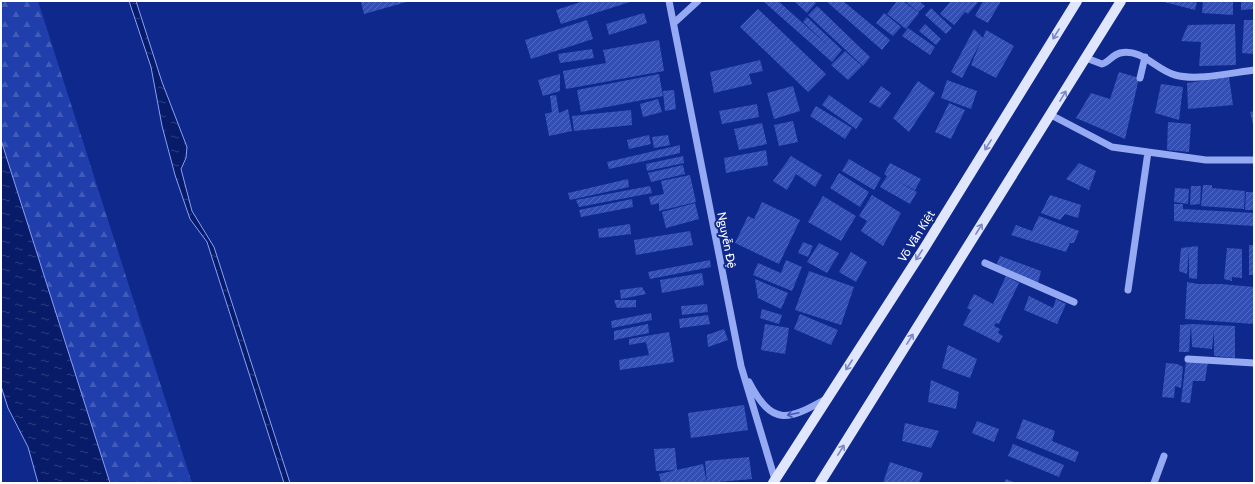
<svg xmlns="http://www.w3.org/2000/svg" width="1255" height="484" font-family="Cabin,sans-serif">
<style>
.forest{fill:url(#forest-firs)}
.water{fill:url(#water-ripples);stroke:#86a0f7}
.building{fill:url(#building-hatch)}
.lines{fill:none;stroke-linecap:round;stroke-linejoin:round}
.minor{stroke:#95aaf3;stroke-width:7}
.major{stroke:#e1e6ff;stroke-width:10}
.oneway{stroke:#7887c6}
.oneway2{stroke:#455cb5}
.labels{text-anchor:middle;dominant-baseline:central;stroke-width:4;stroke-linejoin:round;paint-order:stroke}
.street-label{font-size:12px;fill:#fff;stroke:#0f288c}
</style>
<defs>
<pattern id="forest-firs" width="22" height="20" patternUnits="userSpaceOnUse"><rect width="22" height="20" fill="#203fac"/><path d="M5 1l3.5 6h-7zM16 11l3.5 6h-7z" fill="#415cb8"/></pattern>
<pattern id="water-ripples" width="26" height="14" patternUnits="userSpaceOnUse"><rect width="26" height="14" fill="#081b68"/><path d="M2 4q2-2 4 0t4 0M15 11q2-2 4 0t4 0" fill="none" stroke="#2d3d7f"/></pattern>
<pattern id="building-hatch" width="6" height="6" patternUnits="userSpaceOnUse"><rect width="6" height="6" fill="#334fb4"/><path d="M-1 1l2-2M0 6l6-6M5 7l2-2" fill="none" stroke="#5269bf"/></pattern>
</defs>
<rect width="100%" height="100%" fill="#0f288c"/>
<path class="forest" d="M1 1H38L192 483H110L1 140Z"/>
<path class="water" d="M129 1H136L162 82 187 147 186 158 181 169 192 211 214 247 290 483H284L207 242 190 219 175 175 162 126 151 67Z
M1 140 110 483H38L28 447 8 408 1 386Z"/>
<path class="building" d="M366 1H410L364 14 361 2Z
M584 1H633L561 24 556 10Z
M763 1H778L832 49 803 22 807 17 842 50 832 62Z
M794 1H814L816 3 807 13Z
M826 1H843L890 40 882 50Z
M897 1H903L919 13 906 29 887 14Z
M905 1H919L925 6 918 12Z
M951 1H979L968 14 965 12 954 25 940 14Z
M983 1H1001L988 23 975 16Z
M1160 1H1197L1195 10Z
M1203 1H1233V15L1202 13Z
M1241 1H1254V9L1241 10Z
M817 6 870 57 863 66 808 15Z
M931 8 952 28 946 34 925 15Z
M758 9 826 74 808 92 740 27Z
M644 13 647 23 609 35 606 24Z
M884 13 901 27 893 36 876 23Z
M587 20 593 39 531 59 525 40Z
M1244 20H1254V54L1242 53Z
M925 24 941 39 936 45 919 31Z
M1235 24 1236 65 1199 66 1201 42 1181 41 1188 25Z
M908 28 935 47 930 55 902 36Z
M974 29 983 38 986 30 1014 46 996 78 971 65 981 41 962 78 951 72Z
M659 40 664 71 566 89 563 71 606 63 603 50Z
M592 49 594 58 560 63 558 54Z
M845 51 862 66 848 80 831 65Z
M760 60 763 71 749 74 752 84 714 93 710 72Z
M1119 72 1139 78 1125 139 1076 118 1091 93 1110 99Z
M560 74V91L543 96 538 80Z
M659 74 663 96 581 112 577 90Z
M1229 77 1233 105 1188 109 1187 83Z
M947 80 977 91 971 109 941 98Z
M918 81 935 93 909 132 893 118Z
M1161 84 1183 87 1179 120 1155 113Z
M793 86 800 111 774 119 767 93Z
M881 86 891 93 880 108 869 102Z
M674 90 676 109 665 111 663 91Z
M556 95 559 113 568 109 572 131 549 136 545 114 552 112 550 96Z
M829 95 863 119 856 129 822 105Z
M658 99 662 112 643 117 640 104Z
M949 103 965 110 951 139 935 132Z
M757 104 759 117 722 124 719 111Z
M816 106 852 128 845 139 810 116Z
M631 110 632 125 574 131 572 116Z
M1254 111V124H1253L1250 112Z
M793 121 798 142 779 146 774 125Z
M1168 122 1191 124 1189 152 1167 150Z
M762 123 767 144 739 150 734 129Z
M649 135 651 144 629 149 627 140Z
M668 135 670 145 654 148 652 137Z
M680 145V153L609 169 607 162Z
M766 150 768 165 726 173 724 158Z
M683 156 684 163 647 171 646 164Z
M791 156 822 175 815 187 796 174 787 190 773 181Z
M849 159 881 178 874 190 842 171Z
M890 163 921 179 915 190 897 181 917 192 910 204 880 187 887 176 884 174Z
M1079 163 1096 171 1089 190 1066 179Z
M683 165 685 174 651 182 648 173Z
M839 173 869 192 860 207 830 188Z
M690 175 696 202 659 211V203L651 205 649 197 664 194 661 181Z
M628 179 629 187 570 200 568 193Z
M1203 185H1212V188L1245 191 1244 209 1201 206Z
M650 186 652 193 579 207 576 200Z
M1191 186H1201L1200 204 1190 205Z
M1175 188 1189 189 1188 204 1174 202Z
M1246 192H1254V210H1245Z
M872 195 901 213 883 246 861 231 867 221 859 216Z
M1050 195 1081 205 1078 218 1065 214 1060 220 1041 213Z
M823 196 856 216 841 241 808 222Z
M632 199 633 207 581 217 579 210Z
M762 202 800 220 779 264 735 243 748 216 754 219Z
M695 203 699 219 666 228 662 212Z
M1174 204H1183V209L1254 213V226L1174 221Z
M1039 216 1079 231 1074 243H1070L1066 252 1011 235 1016 225 1032 231Z
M630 224 631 234 599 238 598 229Z
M690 231 693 245 636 255 634 240Z
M803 242 813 246 808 257 798 253Z
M819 243 839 253 827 273 807 262Z
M1249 245H1254V275H1249Z
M1198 246 1197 279 1189 278V251L1187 274 1179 271 1181 248Z
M1227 248 1242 249V278L1232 277V281L1224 279Z
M851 252 867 262 856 282 839 272Z
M1000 256 1041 271 1038 283 996 266Z
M710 260 711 267 650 279 648 272Z
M786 260 802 267 792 291 753 275 758 263 781 273Z
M809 271 854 287 841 325 795 310Z
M702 273 704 285 662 293 660 280Z
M1006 276 1019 283 999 324 996 323 994 326 1000 329 998 333 1003 336 999 343 963 325 971 310 967 308 974 294 993 304Z
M755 279 788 293 781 309 758 298Z
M1187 282 1198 284H1221L1254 287V324L1185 319Z
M642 287 646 294 621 299 620 290Z
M1029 296 1053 308 1056 299 1066 304 1057 324 1024 310Z
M614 300H636V307L617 308Z
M707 304 708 312 682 315 681 306Z
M762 309 782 315 779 324 760 318Z
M651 313 652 320 612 328 611 321Z
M800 314 838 330 831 345 794 329Z
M708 315 710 324 680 328 679 319Z
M648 324 649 333 614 340V331Z
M765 324 789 328 785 354 761 350Z
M1191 324 1235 326V358L1214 356V330L1212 349 1192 347 1191 324 1189 352H1179L1180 325Z
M724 329 728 340 708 347 707 335Z
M669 332 674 362 620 370 619 360 649 355 646 342 629 345V339Z
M948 345 977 359 970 378 942 368Z
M1186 361H1208L1205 381H1193L1190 403 1181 402Z
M1166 363 1177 364 1183 367 1181 388 1175 386 1174 398 1162 397Z
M931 380 959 392 956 409 928 402Z
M744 405 748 430 691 438 688 413Z
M1023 419 1055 431 1052 441 1079 452 1075 462 1016 438Z
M977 421 999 429 994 442 972 433Z
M905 423 939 431 931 448 902 441Z
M1013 444 1064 465 1059 477 1008 456Z
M675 448 677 470 656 471 654 449Z
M749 457 752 479 707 483 705 461Z
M890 462 923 473 919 483H883Z
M703 464 707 483H661L659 474Z
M1006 479 1016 483H1004Z"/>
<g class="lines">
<path class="minor" d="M669 1 741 366 776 483
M674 23 698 1
M1086 58 1102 64C1109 62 1112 55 1120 53 1142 48 1156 70 1175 75 1197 81 1231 73 1254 70
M1140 78 1145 57
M1051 115 1112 147 1148 152 1128 290
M1148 152 1206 160H1254
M985 263 1074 302
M1188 359 1254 363
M749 382C772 426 787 421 826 399
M1154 483 1164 456"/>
<path class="major" d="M773 483 925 247 1077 1
M820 483 1121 1"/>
</g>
<defs><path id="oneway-shaft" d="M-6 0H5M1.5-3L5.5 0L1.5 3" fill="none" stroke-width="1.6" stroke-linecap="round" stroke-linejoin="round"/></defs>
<g class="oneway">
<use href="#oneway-shaft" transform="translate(1056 34) rotate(122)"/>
<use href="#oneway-shaft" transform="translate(1063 96) rotate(-59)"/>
<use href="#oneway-shaft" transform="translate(988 145) rotate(122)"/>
<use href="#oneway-shaft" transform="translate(979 229) rotate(-58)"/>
<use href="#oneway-shaft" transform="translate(919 255) rotate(123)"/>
<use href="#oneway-shaft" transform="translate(910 339) rotate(-58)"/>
<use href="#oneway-shaft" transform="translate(849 365) rotate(123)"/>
<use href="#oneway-shaft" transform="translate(841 450) rotate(-58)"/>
</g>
<use class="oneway2" href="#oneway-shaft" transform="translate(793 414) rotate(168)"/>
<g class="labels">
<g class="street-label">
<text transform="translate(916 236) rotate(-58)">Võ Văn Kiệt</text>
<text transform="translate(727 240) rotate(79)">Nguyễn Đệ</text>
</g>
</g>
<rect width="1255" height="484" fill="none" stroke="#ffffff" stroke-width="4"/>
</svg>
